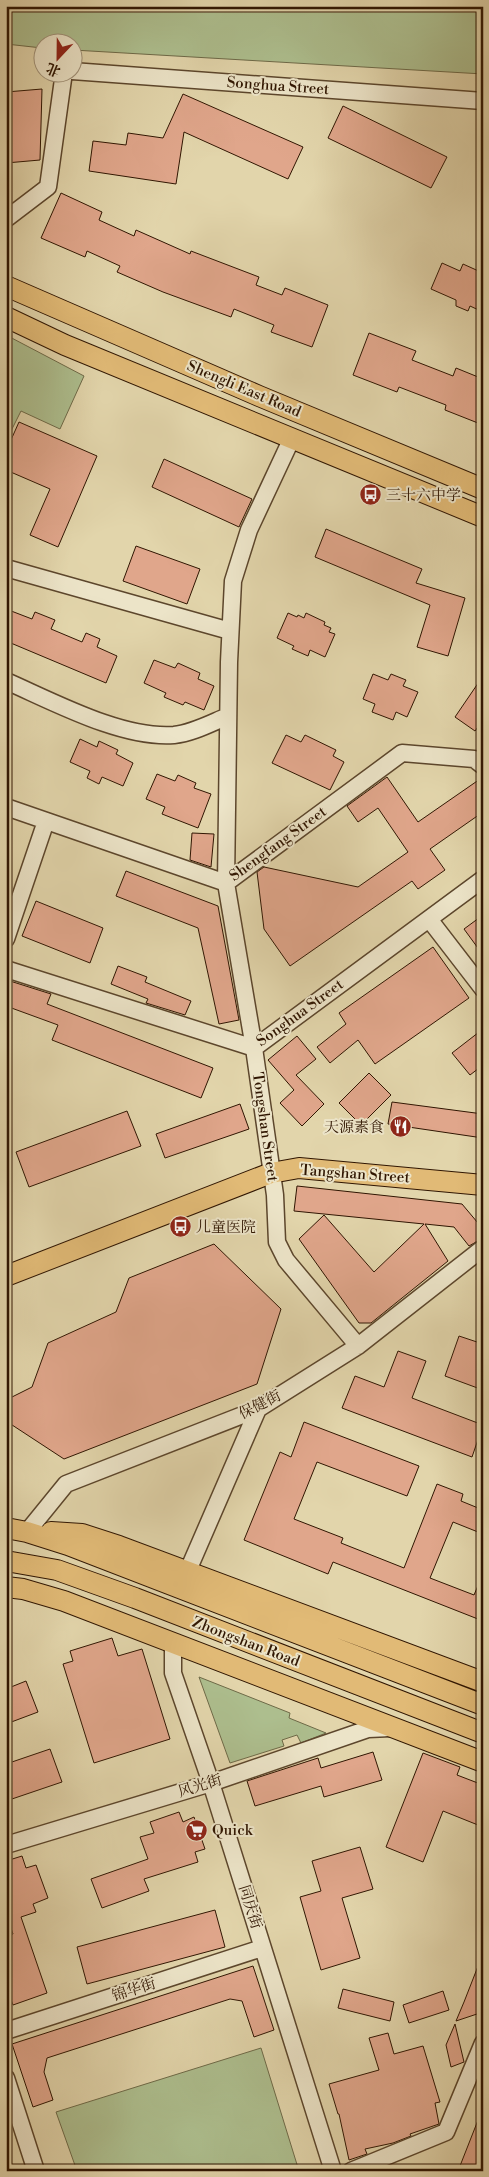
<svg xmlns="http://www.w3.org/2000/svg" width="489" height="2177" font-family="'Libre Bodoni','Noto Serif SC',serif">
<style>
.green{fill:#adbe8e;stroke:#6e6a48}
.building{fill:#e0a68b;stroke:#301602}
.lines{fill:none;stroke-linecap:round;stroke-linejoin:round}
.minor-casing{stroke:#5c462c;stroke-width:19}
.major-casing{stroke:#301602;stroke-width:22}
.minor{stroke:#ece4c8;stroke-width:16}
.major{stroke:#e1ba76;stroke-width:20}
.labels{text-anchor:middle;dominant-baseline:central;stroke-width:4;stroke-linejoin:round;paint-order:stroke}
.street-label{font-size:15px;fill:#301602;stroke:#ece4c8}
.poi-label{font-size:15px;fill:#301602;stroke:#ece4c8;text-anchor:start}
</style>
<rect width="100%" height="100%" fill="#e2d5ab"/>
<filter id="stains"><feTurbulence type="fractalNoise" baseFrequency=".004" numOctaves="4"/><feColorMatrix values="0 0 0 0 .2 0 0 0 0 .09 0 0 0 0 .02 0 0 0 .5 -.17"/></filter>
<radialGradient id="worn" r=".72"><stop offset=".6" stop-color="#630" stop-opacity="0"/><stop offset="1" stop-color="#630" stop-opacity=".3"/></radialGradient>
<path class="green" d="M6 6H483V74L73 50 72 42H42V48L6 44Z
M6 335 84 376 60 429 21 411 6 441Z
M199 1677 290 1713 289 1718 326 1733 301 1743 297 1735 282 1740 284 1746 230 1763Z
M261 2048 299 2171H77L56 2112Z"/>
<path class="building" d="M42 89 40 160 6 163V92Z
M183 94 303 147 288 179 184 132 176 184 89 171 93 141 126 145 128 133 163 138Z
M343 106 447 157 431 188 328 138Z
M61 193 102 212 99 220 134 236 136 230 190 254 191 251 259 277 256 285 282 295 285 288 328 305 312 347 271 332 274 325 234 309 231 317 163 292 117 272 120 266 87 251 85 257 41 238Z
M442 263 460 271 463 264 483 273V312L470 306 468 311 456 306V300L431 289Z
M369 333 416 351 412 360 453 376 456 368 483 379V425L445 410 446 405 399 387 397 392 353 375Z
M19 422 97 456 58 547 30 535 50 489 6 470V451Z
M164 459 252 499 239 527 152 487Z
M326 529 422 569 416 583 465 598 448 656 417 647 430 605 315 557Z
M136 546 200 569 187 604 123 581Z
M6 609 32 619 35 612 55 620 51 629 82 642 86 633 100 639 97 647 117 656 106 683 6 641Z
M288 613 297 617 298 615 304 618 306 613 325 622 324 625 331 628 329 632 335 634 325 657 310 650 308 656 292 649 294 646 277 638Z
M154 660 175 668 178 663 200 673 198 679 214 686 204 710 185 702 183 705 164 697 166 693 144 683Z
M373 674 388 680 391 674 406 680 403 686 418 692 407 717 396 712 393 720 372 712 375 704 363 699Z
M483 676V720L475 731 455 717Z
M286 735 301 742 305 735 336 750 333 756 344 762 330 790 272 763Z
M80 739 97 747 99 741 118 750 116 754 133 763 123 786 102 777 99 784 87 778 90 771 70 762Z
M157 774 175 781 178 775 196 783 194 788 211 794 198 828 162 814 165 807 146 799Z
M387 777 418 822 483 777V812L430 849 445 870 418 889 412 881 290 966 264 929 257 872 264 867 358 887 408 852 378 808 358 822 347 806Z
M192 833 214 834 211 867 190 860Z
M126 871 218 906 239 1020 219 1024 198 928 116 896Z
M36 901 103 928 90 963 22 936Z
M483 915V955L464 929Z
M433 947 469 998 375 1064 358 1040 330 1063 317 1047 346 1024 339 1013Z
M118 966 147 977 145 982 191 1001 185 1015 146 1003 148 999 111 984Z
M10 981 51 994 47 1004 213 1068 201 1098 52 1040 58 1025 6 1006V991Z
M483 1029V1065L470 1075 452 1053Z
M297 1036 316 1059 296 1075 324 1104 302 1126 280 1103 294 1090 268 1060Z
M369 1073 391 1095 361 1125 339 1103Z
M392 1102 483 1114V1138L388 1124Z
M240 1104 249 1129 165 1158 156 1134Z
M127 1111 141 1146 29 1187 16 1152Z
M297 1186 462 1204 483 1229V1238L469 1246 454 1227 425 1224 448 1261 371 1323H359L299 1239 324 1215 374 1272 424 1224 294 1211Z
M214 1244 281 1309 257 1384 64 1459 6 1421V1400L32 1387 48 1343 116 1312 129 1278Z
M459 1336 483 1344V1390L445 1376Z
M398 1351 426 1361 412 1398 483 1425 472 1457 342 1408 355 1376 384 1387Z
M304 1422 419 1466 407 1496 317 1462 294 1519 343 1538 341 1543 404 1568 437 1484 463 1494 461 1501 483 1510V1534L453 1522 430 1578 474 1595 483 1574V1621L333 1562 328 1574 244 1540 280 1452 291 1457Z
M112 1638 118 1656 142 1649 170 1739 94 1763 63 1664 73 1661 70 1651Z
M26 1681 38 1712 6 1724V1689Z
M50 1749 62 1782 6 1801V1764Z
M373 1752 382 1780 324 1797 321 1786 255 1806 247 1781 318 1758 321 1768Z
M423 1753 460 1767 457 1775 483 1785V1827L443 1811 423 1862 386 1847Z
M179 1812 183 1822 194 1817 205 1849 195 1852 198 1862 144 1879 149 1891 102 1908 91 1879 148 1859 140 1837 154 1833 150 1822Z
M360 1847 373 1889 342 1898 360 1958 321 1970 300 1897 321 1891 312 1861Z
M22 1856 26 1868 36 1865 48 1898 33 1904 36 1912 21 1917 47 1993 13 2005 6 1986V1936L13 1934 6 1913V1861Z
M215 1910 225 1947 87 1984 77 1947Z
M482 1956 483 2012 456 2021 464 2002Z
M253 1966 274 2030 254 2037 242 2001 230 1999 47 2058 44 2072 53 2100 33 2107 12 2044Z
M343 1989 394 2002 390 2021 338 2008Z
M443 1991 449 2010 409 2023 403 2005Z
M455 2024 464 2062 451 2067 446 2045Z
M388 2033 394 2054 423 2046 440 2102 435 2103 439 2124 410 2134 411 2136 393 2143 365 2149 367 2154 349 2160 339 2114H338L329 2084 379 2070 369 2038Z
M482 2110 483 2171H458Z"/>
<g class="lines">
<defs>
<path id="minor" d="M72 71 483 101
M6 219 48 187 64 72
M292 438 249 530 233 581 229 662 226 883 254 1048 275 1195 277 1242 286 1260 358 1346
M6 568 230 631
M6 681C54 702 122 739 174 735 193 733 211 723 228 716
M6 807 226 883 402 753 474 759 483 766
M429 919 483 989
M6 939 46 821
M6 969 254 1048 483 879
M27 1532 66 1484 258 1409 358 1346 483 1248
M183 1582 258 1409
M173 1644V1673L211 1783 333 2171
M6 1845 211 1783 368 1729 391 1728
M6 2031 262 1948
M6 2078 36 2171
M351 2171 446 2132 483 2043"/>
<path id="major" d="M6 286 259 396 483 489
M6 317 65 345 483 517
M6 1276 271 1173 299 1168 483 1185
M6 1528 27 1532 68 1545 483 1705
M51 1532 82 1534 119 1546 483 1682
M6 1561 57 1570 135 1598 483 1733
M6 1587 23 1589 64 1601 483 1762"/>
</defs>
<use href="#minor" class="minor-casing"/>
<use href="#major" class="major-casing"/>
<use href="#minor" class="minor"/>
<use href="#major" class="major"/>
</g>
<defs>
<symbol id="bus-disc" viewBox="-11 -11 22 22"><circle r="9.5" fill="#8f2418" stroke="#ece4c8"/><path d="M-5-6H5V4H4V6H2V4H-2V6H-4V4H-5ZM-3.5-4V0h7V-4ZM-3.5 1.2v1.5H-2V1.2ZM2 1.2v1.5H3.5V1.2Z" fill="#fff"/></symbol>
<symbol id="restaurant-disc" viewBox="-11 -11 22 22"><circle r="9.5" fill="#8f2418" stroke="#ece4c8"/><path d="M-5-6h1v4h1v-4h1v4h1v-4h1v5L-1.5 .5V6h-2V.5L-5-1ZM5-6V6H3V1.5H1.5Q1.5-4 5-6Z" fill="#fff"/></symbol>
<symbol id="supermarket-disc" viewBox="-11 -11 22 22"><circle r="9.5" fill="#8f2418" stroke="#ece4c8"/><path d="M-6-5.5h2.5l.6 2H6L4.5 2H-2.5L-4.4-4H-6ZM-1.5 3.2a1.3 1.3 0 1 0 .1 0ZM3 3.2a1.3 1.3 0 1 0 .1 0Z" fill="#fff"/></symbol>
</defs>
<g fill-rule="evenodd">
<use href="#bus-disc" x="358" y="482" width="25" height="25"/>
<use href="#restaurant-disc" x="388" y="1114" width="25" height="25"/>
<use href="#bus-disc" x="168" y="1214" width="25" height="25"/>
<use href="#supermarket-disc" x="184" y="1818" width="25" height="25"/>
</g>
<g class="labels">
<g class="street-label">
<text transform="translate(278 86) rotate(4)">Songhua Street</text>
<text transform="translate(244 389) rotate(23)">Shengli East Road</text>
<text transform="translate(278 844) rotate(-36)">Shengfang Street</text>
<text transform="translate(300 1013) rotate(-36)">Songhua Street</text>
<text transform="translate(265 1127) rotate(82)">Tongshan Street</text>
<text transform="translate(355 1174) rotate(4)">Tangshan Street</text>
<text transform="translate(260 1405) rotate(-27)">保健街</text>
<text transform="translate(246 1642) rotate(21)">Zhongshan Road</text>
<text transform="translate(200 1786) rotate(-17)">风光街</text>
<text transform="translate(250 1907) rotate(73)">同庆街</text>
<text transform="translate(134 1990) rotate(-18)">锦华街</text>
</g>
<g class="poi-label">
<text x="386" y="495">三十六中学</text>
<text x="384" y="1127" text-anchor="end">天源素食</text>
<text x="196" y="1227">儿童医院</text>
<text x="212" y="1830">Quick</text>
</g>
</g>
<rect width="489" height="2177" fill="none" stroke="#e2d5ab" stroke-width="25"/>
<rect x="8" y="8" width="474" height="2162" fill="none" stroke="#301602" stroke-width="2.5"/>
<rect x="12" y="12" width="464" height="2152" fill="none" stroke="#301602"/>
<g transform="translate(58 58) rotate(202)"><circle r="24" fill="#ece4c8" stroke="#a19279"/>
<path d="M0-4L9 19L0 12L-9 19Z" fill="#8f2418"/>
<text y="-8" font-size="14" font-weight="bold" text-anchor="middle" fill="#301602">北</text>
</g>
<rect width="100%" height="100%" filter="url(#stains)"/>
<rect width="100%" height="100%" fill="url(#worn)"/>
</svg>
